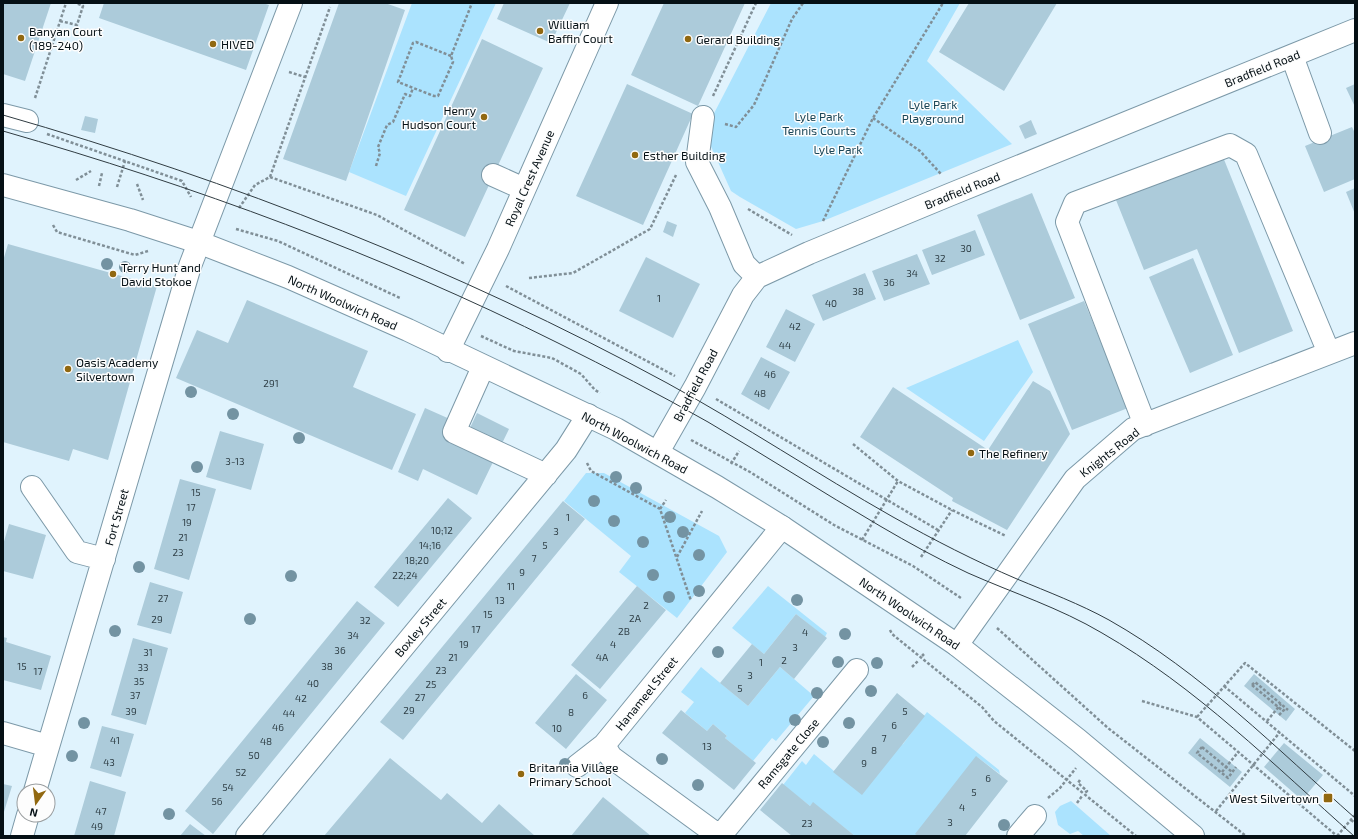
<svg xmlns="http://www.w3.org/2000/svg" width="1358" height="839" font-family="'Exo 2',sans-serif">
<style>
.green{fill:#abe3fe}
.building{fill:#accbda}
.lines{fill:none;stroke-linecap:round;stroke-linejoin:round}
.minor-casing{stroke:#7c99a8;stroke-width:24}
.major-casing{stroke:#7c99a8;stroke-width:24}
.path{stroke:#808f97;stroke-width:2.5;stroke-dasharray:3 2;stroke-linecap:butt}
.minor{stroke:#fff;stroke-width:22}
.major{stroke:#fff;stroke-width:22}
.tram{stroke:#303c42;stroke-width:1}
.path-bridge{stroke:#808f97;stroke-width:2.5;stroke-dasharray:3 2;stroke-linecap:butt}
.tree{fill:#7393a2}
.poi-dot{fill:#916810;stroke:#fdfdfd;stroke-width:1.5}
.labels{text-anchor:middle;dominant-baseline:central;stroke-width:3;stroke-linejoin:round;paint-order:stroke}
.number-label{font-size:10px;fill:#2f3f46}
.poi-label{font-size:12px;fill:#051015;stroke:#fdfdfd;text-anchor:start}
.street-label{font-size:12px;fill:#051015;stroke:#fdfdfd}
.park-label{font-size:12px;fill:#194557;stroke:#fdfdfd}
</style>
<rect width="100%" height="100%" fill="#e0f3fd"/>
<path class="green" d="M412 3H496L406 196 349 172Z
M771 3H960L927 61 1012 144 823 221 796 229 740 197 731 191 709 142 708 125Z
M1018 340 1033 372 984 441 906 388Z
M586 473H604L719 536 727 552 677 618 619 572 631 556 564 501Z
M768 586 827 633 825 637 796 614 764 654 732 628Z
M701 667 748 706 780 667 814 696 776 741 772 738 753 761 725 738 727 736 713 724 707 731 685 713 694 702 681 692Z
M927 712 999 770 1000 774 977 757 916 834 918 836H855L813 803 810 806 783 785 802 761 806 765 814 754 834 771 903 744Z
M1071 801 1111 836H1084L1078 831 1070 834 1058 825 1055 812 1060 806Z"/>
<path class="building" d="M3 3H51L25 81 3 74Z
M104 3H263L269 5 246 70 99 18Z
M339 3H385L405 10 346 181 283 159Z
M504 3H570L551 43 497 19Z
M664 3H745L698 106 631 75Z
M969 3H1057L1004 91 939 52Z
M482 39 543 68 465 237 404 210Z
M627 84 693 114 643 225 576 196Z
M1355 84V107L1346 88Z
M85 116 98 119 95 133 81 130Z
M1031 120 1037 134 1025 139 1019 126Z
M1352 127 1355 133V179L1324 192 1305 146Z
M1223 157 1293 331 1239 353 1197 249 1144 270 1116 200Z
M1355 188V214L1346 192Z
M1032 193 1075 298 1020 320 977 215Z
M667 221 677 225 673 237 663 232Z
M975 230 985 255 932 275 922 250Z
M8 244 157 286 108 460 73 449 69 461 3 442V261Z
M917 254 930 284 884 301 872 271Z
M646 257 700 284 673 338 619 311Z
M1193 258 1233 355 1190 373 1149 277Z
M865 273 876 299 823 321 812 295Z
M247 300 368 351 353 387 416 414 392 470 176 378 197 330 228 343Z
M1084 301 1128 408 1072 430 1028 324Z
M786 309 815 324 795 362 766 347Z
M761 357 790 372 769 410 741 394Z
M1033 381 1050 391 1070 434 1007 530 952 501 953 498 860 437 893 387 988 450Z
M425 408 470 428 477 413 509 429 477 495 423 469 418 481 398 472Z
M220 431 264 444 251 490 206 477Z
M180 479 216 489 189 580 154 569Z
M448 498 472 518 398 607 374 587Z
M563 501 585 519 403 740 380 722Z
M9 524 46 535 33 579 3 571V545Z
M150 582 183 592 171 634 137 625Z
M637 586 666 610 600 689 571 665Z
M357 601 385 623 213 834 185 811Z
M796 614 827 638 794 679 780 667 748 706 720 683 752 644 764 654Z
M3 637 7 638 6 642 51 656 41 690 3 680Z
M133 638 168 648 146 725 111 715Z
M576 674 607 700 566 749 535 723Z
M1254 674 1295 709 1286 721 1244 686Z
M897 693 925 716 862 795 833 772Z
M681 710 707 731 713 724 727 736 725 738 756 763 734 790 662 733Z
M102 726 134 734 121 777 90 768Z
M1200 738 1242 772 1230 787 1188 753Z
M1284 743 1323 775 1302 800 1264 767Z
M976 756 1008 781 965 836H918L915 834Z
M390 758 441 800 447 793 482 823 499 804 535 836H324Z
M90 781 126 792 114 836H74Z
M782 783 810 806 813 802 855 836H792L760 810Z
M3 784 12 786 3 815Z
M603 797 651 836H571Z
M190 824 206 836H180Z"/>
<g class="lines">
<defs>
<path id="minor" d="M1292 56 1320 133
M3 115 27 121
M703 117 697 162 720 207 744 264 757 277
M493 175 524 189
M448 351 498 249 607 3
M483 367 454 432 546 475
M1145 425 1067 222 1075 203 1230 145 1246 154 1329 353
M658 452 695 387 743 295 757 277 809 253 949 195 1355 30
M32 487 77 552 104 559
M957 645 1075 479 1133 429 1355 343
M3 733 48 746
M577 766 604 745
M35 791 190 266 291 3
M22 836 28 815
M247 836 566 450 588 415
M719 836 611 757 604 745 782 527
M720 836 857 670
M1018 836 1035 816"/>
<path id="major" d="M3 185 130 220 198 242 288 277 408 330 616 429 717 487 782 527 957 645 1078 740 1193 836"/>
</defs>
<use href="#minor" class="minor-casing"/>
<use href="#major" class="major-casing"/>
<path class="path" d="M60 21 77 25 83 6 76 3
M451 56 416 42 413 43 398 82 434 96H438L453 62 451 56 472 3
M289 72 305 77
M713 96 756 3
M35 98 66 3
M873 118 920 151 941 174
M725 124 736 127 754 105 792 19 803 3
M47 134 182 181 191 197
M376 166 380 153 378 147 387 125 393 122 405 94 410 96 413 88
M270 177 330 7
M76 180 91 171
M137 184 143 200
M99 186 102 173
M117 187 125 161
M239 208 255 185 270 177 377 215 465 264
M748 209 792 235
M823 221 873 118 943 3
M53 225 57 232 135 255 148 251
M236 229 278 241 400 298
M529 278 573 273 650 229 676 175
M506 286 675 376
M481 336 514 351 552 358 581 374 595 390 600 393
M716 399 938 530
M691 440 750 472 834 525 913 566 961 598
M853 444 898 481 952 510 1006 536
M587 463 591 471 660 509 691 601
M731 464 739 451
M660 509 666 500
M862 540 898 481
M677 557 702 511
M921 557 952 510
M997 628 1108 728 1246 836
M890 630 892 634 982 707 994 721 1136 836
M922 656 924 654
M912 667 919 660
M1252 685 1255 682 1288 710
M1224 686 1355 796
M1142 701 1197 717 1337 836
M1279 715 1286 708
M1197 717 1245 663 1355 751
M1267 721 1281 704
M1202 747 1197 753 1228 778 1236 767
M1222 772 1239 751
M1080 780 1078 783 1087 791 1085 793
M1048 798 1060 788 1076 768
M1077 803 1082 796
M1216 811 1280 732
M1351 820 1355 823
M1337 836 1355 815"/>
<use href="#minor" class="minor"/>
<use href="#major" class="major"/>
<path class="tram" d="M3 115C233 181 457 269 667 383 744 425 817 474 893 517 934 540 975 561 1017 579 1048 592 1080 604 1109 620 1201 672 1277 749 1355 818
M3 131C194 186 380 254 558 343 608 368 659 394 708 422 766 456 822 492 880 526 909 543 938 559 968 573 1013 593 1060 608 1102 633 1196 687 1274 765 1354 836"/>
<path class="path-bridge" d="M1252 685 1283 711
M1202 747 1232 772"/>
</g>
<g class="tree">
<circle cx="107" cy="264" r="6"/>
<circle cx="125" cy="267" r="6"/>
<circle cx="191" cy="392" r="6"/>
<circle cx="233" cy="414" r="6"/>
<circle cx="299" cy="438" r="6"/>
<circle cx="197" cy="467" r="6"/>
<circle cx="616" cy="477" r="6"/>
<circle cx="636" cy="488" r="6"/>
<circle cx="594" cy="501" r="6"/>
<circle cx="670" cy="517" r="6"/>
<circle cx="614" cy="521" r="6"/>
<circle cx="683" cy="532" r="6"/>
<circle cx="643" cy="542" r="6"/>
<circle cx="699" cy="555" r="6"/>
<circle cx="139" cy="567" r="6"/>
<circle cx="653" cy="575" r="6"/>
<circle cx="291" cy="576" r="6"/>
<circle cx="699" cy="591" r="6"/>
<circle cx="669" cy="597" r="6"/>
<circle cx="797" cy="600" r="6"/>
<circle cx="250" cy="619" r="6"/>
<circle cx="115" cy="631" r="6"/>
<circle cx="845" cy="634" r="6"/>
<circle cx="718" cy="652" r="6"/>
<circle cx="838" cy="662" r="6"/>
<circle cx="877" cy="663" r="6"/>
<circle cx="871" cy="691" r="6"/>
<circle cx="817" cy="693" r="6"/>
<circle cx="795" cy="720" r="6"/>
<circle cx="84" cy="723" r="6"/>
<circle cx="849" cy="723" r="6"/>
<circle cx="823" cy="742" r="6"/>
<circle cx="72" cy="756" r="6"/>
<circle cx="662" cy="759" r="6"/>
<circle cx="565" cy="764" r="6"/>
<circle cx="698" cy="785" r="6"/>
<circle cx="169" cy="814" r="6"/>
<circle cx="1004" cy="825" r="6"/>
</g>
<g class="poi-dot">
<circle cx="540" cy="31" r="4"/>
<circle cx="21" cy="38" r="4"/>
<circle cx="688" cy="39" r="4"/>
<circle cx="213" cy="44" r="4"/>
<circle cx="484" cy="117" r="4"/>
<circle cx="635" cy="155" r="4"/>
<circle cx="113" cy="274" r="4"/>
<circle cx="68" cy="369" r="4"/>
<circle cx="971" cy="453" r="4"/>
<circle cx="521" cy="774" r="4"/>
<rect x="1323" y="793" width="10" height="10" rx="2"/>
</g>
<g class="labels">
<g class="number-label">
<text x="966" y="248">30</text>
<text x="940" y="258">32</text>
<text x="912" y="273">34</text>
<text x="889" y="282">36</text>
<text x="858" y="291">38</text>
<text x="659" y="298">1</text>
<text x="831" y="303">40</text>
<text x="795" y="326">42</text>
<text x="785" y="345">44</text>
<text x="770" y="374">46</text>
<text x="271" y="383">291</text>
<text x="760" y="393">48</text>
<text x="235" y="461">3-13</text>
<text x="196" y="492">15</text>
<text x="191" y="507">17</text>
<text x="568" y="517">1</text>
<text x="187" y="522">19</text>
<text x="442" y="530">10;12</text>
<text x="556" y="531">3</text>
<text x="183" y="537">21</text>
<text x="430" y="545">14;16</text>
<text x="545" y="545">5</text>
<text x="178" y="552">23</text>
<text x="534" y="558">7</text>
<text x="417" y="560">18;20</text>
<text x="522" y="572">9</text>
<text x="405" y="575">22;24</text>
<text x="511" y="586">11</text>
<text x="163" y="598">27</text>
<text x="500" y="600">13</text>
<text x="646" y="605">2</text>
<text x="488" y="614">15</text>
<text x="635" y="618">2A</text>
<text x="157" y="619">29</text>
<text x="365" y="620">32</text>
<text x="476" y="629">17</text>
<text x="624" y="631">2B</text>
<text x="805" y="632">4</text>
<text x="353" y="635">34</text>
<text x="464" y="644">19</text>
<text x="613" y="644">4</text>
<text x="795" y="647">3</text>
<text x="340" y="650">36</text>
<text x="148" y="652">31</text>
<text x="453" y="657">21</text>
<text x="602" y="657">4A</text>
<text x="784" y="660">2</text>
<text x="761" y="662">1</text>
<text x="22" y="666">15</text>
<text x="327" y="666">38</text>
<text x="143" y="667">33</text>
<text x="441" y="670">23</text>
<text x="38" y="671">17</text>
<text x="750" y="675">3</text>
<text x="139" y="681">35</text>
<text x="313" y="683">40</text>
<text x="431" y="684">25</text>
<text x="740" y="688">5</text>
<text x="135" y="695">37</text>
<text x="585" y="695">6</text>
<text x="420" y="697">27</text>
<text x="301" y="698">42</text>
<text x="409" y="710">29</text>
<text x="131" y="711">39</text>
<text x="905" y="711">5</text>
<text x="571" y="712">8</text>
<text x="289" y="713">44</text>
<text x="894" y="725">6</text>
<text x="278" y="727">46</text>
<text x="557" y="728">10</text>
<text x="884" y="738">7</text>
<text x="115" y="740">41</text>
<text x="266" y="741">48</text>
<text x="707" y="746">13</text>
<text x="874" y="750">8</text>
<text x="254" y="755">50</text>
<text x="109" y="762">43</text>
<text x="864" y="763">9</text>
<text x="241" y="772">52</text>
<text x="988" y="778">6</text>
<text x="228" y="787">54</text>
<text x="974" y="792">5</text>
<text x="217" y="801">56</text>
<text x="962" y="807">4</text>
<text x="101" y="811">47</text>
<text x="950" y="822">3</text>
<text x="807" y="823">23</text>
<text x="97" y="826">49</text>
</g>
<g class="poi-label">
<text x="548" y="24">William<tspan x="548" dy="14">Baffin Court</tspan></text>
<text x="29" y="31">Banyan Court<tspan x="29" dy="14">(189-240)</tspan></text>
<text x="696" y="39">Gerard Building</text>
<text x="221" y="44">HIVED</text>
<text x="476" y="110" text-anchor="end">Henry<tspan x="476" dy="14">Hudson Court</tspan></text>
<text x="643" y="155">Esther Building</text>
<text x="121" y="267">Terry Hunt and<tspan x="121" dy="14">David Stokoe</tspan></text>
<text x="76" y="362">Oasis Academy<tspan x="76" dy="14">Silvertown</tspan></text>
<text x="979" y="453">The Refinery</text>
<text x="529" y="767">Britannia Village<tspan x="529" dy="14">Primary School</tspan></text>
<text x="1319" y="798" text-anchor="end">West Silvertown</text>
</g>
<g class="street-label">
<text transform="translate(1262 68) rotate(-22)">Bradfield Road</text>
<text transform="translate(529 178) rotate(-66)">Royal Crest Avenue</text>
<text transform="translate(962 190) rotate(-22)">Bradfield Road</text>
<text transform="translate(343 302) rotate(24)">North Woolwich Road</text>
<text transform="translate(695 385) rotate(-62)">Bradfield Road</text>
<text transform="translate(635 442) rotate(28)">North Woolwich Road</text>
<text transform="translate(1109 452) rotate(-38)">Knights Road</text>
<text transform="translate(116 517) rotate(-74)">Fort Street</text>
<text transform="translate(910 613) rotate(34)">North Woolwich Road</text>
<text transform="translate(420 627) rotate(-50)">Boxley Street</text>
<text transform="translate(646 693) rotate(-51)">Hanameel Street</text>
<text transform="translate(788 753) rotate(-50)">Ramsgate Close</text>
</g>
<g class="park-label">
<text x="933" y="104">Lyle Park<tspan x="933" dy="14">Playground</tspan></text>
<text x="819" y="116">Lyle Park<tspan x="819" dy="14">Tennis Courts</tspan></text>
<text x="838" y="149">Lyle Park</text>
</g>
</g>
<rect width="1358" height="839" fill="none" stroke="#051015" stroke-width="8"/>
<g transform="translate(36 803) rotate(194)"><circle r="19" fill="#fdfdfd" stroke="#9a9ea0"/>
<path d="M0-3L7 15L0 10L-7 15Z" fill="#916810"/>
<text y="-6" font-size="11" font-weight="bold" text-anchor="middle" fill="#051015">N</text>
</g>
</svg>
